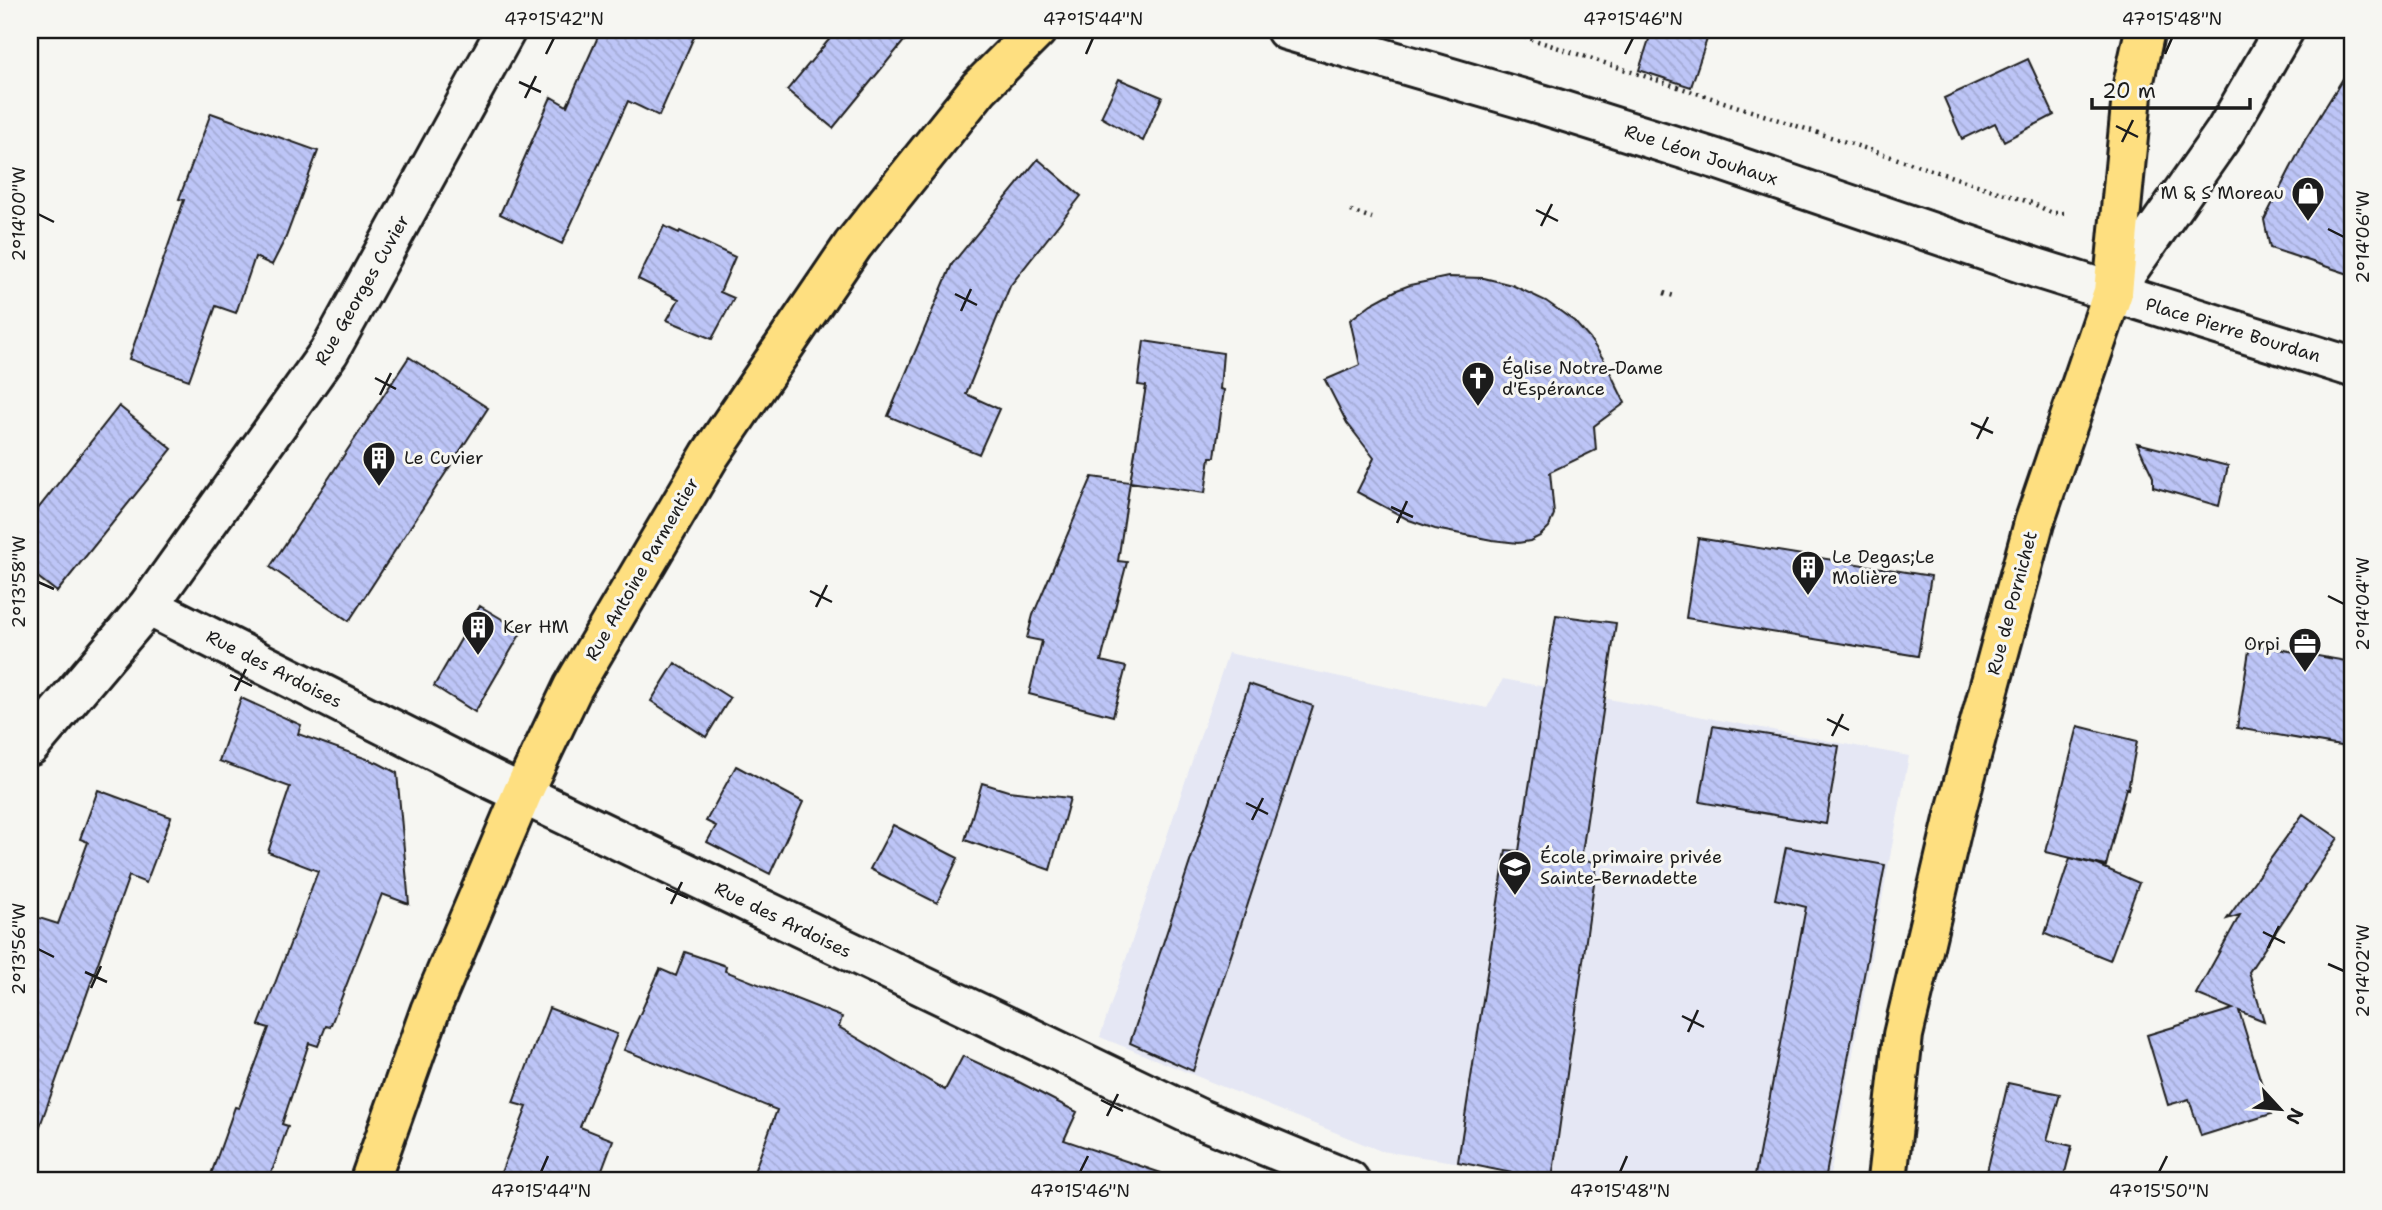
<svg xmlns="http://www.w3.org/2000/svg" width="2382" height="1210" font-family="'Shantell Sans',sans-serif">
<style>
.built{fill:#e5e7f4}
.building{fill:url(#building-back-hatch);stroke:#1c1c1c;stroke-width:2}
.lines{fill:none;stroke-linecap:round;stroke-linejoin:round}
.minor-casing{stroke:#1c1c1c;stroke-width:44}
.major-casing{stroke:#1c1c1c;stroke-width:44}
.path{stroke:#1c1c1c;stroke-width:4.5;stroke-dasharray:2 5;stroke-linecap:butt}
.minor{stroke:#f6f6f2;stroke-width:38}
.major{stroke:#fedf80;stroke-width:38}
.ticks{fill:none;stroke:#1c1c1c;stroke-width:2.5}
.labels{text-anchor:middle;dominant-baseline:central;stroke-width:6;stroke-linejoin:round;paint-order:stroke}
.street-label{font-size:18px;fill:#1c1c1c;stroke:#f6f6f2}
.poi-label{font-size:18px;fill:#1c1c1c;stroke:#f6f6f2;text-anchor:start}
.neatline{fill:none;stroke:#1c1c1c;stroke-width:2.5}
.ticks-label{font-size:18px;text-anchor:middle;fill:#1c1c1c}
</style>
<defs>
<pattern id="building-back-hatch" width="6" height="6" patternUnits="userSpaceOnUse" patternTransform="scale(1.75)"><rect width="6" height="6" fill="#bdc5f7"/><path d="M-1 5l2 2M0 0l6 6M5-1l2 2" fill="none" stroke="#a2a9d3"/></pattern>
</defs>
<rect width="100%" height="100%" fill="#f6f6f2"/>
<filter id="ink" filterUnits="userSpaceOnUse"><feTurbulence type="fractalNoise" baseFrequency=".0143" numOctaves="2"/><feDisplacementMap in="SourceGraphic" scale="14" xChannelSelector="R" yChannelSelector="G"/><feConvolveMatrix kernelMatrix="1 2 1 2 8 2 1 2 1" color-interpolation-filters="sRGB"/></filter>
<g filter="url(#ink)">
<path class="built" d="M1228 653 1487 708 1503 679 1909 756 1829 1180H1575L1381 1151 1100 1037Z"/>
<path class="building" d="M601 30H697L659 116 628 101 562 244 500 214 551 97 567 106Z
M837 30H913L833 128 787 90Z
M1652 30H1710L1691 87 1639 70Z
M2028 59 2054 115 2004 141 1995 123 1962 139 1944 98Z
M2352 64V275L2270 248 2264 220 2305 140Z
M1119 79 1162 97 1143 141 1101 117Z
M211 113 318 151 286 237 272 265 255 257 236 313 216 306 189 380 129 359 184 200 179 199Z
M1038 159 1081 196 1010 286 966 394 999 409 979 454 888 416 952 264Z
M664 226 679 233 680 231 735 257 720 292 734 298 712 339 667 320 679 299 638 279Z
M1448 277 1484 278 1512 285 1546 301 1574 321 1590 339 1604 360 1625 403 1594 426 1596 450 1550 472 1554 514 1549 527 1540 536 1530 541 1518 543 1492 540 1435 529 1409 520 1357 492 1374 458 1347 423 1325 380 1360 365 1350 320 1371 304 1397 290 1410 285Z
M1144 341 1223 353 1220 389 1224 390 1215 457H1210L1205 493 1130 482 1146 386 1138 385Z
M409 357 488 408 349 621 270 567Z
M119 406 172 449 57 592 30 571V519Z
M2137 443 2228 466 2219 506 2153 487V477Z
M1092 477 1130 482 1118 561 1127 562 1101 661 1126 667 1113 716 1029 694 1042 641 1027 638 1033 615Z
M1698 538 1931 576 1918 656 1686 618Z
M480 606 522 631 475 712 434 686Z
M1556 615 1616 623 1581 860 1597 862 1552 1180H1546L1458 1162 1506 850 1519 851Z
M2250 644 2352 662V748L2237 728Z
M675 663 730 698 706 737 651 701Z
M1249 684 1313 706 1193 1071 1130 1043Z
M241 698 301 725 298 734 378 763 397 773 409 904 382 894 330 1027 326 1026 318 1046 309 1043 282 1124 288 1126 269 1180H209L235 1107 239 1108 269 1028 259 1025 318 871 268 852 290 787 219 761Z
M1713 726 1839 746 1826 824 1700 802Z
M2078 726 2137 741 2128 789 2126 788 2106 866 2046 852Z
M736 766 803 802 770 874 707 842 716 826 706 821Z
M982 783 1008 791 1070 798 1050 870 965 840Z
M98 790 171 817 146 883 129 876 36 1137 30 1136V915L58 924 88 842 80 839Z
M2303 814 2338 838 2249 972 2264 1021 2239 1011 2271 1114 2201 1136 2189 1099 2168 1105 2147 1035 2233 1009 2196 994 2240 915 2227 919Z
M893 825 958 858 937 903 870 869Z
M1786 847 1885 865 1825 1180H1754L1806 907 1775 899Z
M2070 858 2098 865 2139 883 2110 960 2045 934Z
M685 952 726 966 725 971 842 1017 839 1027 945 1090 963 1056 1015 1080 1077 1112 1064 1140 1161 1173 1160 1180H751L777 1110 624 1050 660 969 676 976Z
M549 1008 617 1034 580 1127 613 1140 598 1180H498L527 1107 513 1103Z
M2008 1083 2060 1094 2047 1140 2072 1146 2063 1180H1985Z"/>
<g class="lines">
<defs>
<path id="minor" d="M1286 30 1544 105 1716 159 2036 268 2352 367
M2113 292 2225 132 2284 30
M148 606 491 779 1198 1118 1349 1180
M30 746 148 606 329 352 506 30"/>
<path id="major" d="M370 1180 430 1011 522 794 573 687 710 455 853 245 979 88 1037 30
M1887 1180 1903 1035 1955 815 2034 523 2113 292 2133 85 2145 30"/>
</defs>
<use href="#minor" class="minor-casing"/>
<use href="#major" class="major-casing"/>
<path class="path" d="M1504 30 2032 203 2052 213H2064
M1351 211 1372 218
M1664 293 1674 296"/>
<use href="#minor" class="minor"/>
<use href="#major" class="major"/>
</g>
</g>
<path class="ticks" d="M546 54 554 38M1086 54 1093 38M1625 54 1633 38M2165 54 2172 38M519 82 541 92M525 98 536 76M2116 126 2138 137M2122 142 2133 120M1536 210 1558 221M38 214 54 222M1541 226 1552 204M2328 229 2344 237M955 294 977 305M961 311 971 289M375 378 396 389M380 395 391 373M1971 423 1993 433M1977 439 1988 417M1391 507 1413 517M1397 523 1407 501M38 582 54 589M810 591 832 602M2328 596 2344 604M816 607 827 585M230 675 252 686M235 691 246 669M1827 719 1849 730M1832 736 1843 714M1246 803 1268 814M1252 820 1263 798M666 888 688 898M671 904 682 882M2263 932 2285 943M2268 948 2279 926M38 949 54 957M2328 964 2344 971M85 972 107 982M91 988 101 966M1682 1016 1704 1027M1688 1032 1698 1010M1101 1100 1123 1111M1107 1116 1118 1094M541 1172 548 1156M1080 1172 1088 1156M1620 1172 1627 1156M2159 1172 2167 1156"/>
<defs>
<symbol id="shop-pin" viewBox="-11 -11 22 30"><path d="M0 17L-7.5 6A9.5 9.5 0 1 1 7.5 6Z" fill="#1c1c1c" stroke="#f6f6f2"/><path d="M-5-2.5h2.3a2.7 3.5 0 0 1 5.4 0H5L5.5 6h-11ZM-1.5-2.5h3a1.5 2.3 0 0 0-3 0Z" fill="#fff"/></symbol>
<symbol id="church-pin" viewBox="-11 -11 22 30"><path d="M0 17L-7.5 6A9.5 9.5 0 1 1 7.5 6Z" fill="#1c1c1c" stroke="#f6f6f2"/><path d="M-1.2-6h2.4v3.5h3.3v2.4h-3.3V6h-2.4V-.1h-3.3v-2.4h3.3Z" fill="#fff"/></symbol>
<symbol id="building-pin" viewBox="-11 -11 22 30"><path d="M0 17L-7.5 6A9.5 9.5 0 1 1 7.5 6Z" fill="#1c1c1c" stroke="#f6f6f2"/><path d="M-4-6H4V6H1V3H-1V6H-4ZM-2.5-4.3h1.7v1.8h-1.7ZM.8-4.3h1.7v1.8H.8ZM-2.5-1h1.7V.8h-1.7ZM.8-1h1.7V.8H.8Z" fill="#fff"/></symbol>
<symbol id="office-pin" viewBox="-11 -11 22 30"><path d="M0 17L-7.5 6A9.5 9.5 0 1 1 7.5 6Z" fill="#1c1c1c" stroke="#f6f6f2"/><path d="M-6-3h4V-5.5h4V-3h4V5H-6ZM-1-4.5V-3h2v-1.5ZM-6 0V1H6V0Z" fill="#fff"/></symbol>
<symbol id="school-pin" viewBox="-11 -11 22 30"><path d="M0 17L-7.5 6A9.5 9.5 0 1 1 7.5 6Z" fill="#1c1c1c" stroke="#f6f6f2"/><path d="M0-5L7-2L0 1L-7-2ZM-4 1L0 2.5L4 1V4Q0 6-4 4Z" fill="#fff"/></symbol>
</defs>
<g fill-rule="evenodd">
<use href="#shop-pin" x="2289" y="174" width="38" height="52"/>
<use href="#church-pin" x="1459" y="359" width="38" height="52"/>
<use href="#building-pin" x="360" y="439" width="38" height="52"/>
<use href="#building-pin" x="1789" y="548" width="38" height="52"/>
<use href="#building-pin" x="459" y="608" width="38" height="52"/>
<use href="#office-pin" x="2286" y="625" width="38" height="52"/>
<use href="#school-pin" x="1496" y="848" width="38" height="52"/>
</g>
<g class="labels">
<g class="street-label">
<text transform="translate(1701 155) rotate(18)">Rue Léon Jouhaux</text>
<text transform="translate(362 290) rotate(-60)">Rue Georges Cuvier</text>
<text transform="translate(2233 330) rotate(17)">Place Pierre Bourdan</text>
<text transform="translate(642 569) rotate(-60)">Rue Antoine Parmentier</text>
<text transform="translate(2012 603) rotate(-75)">Rue de Pornichet</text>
<text transform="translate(274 669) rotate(27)">Rue des Ardoises</text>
<text transform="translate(783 920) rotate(26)">Rue des Ardoises</text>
</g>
<g class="poi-label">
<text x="2284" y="193" text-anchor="end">M &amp; S Moreau</text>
<text x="1502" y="368">Église Notre-Dame<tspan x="1502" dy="21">d'Espérance</tspan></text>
<text x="404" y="458">Le Cuvier</text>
<text x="1832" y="557">Le Degas;Le<tspan x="1832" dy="21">Molière</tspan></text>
<text x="503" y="627">Ker HM</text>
<text x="2280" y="644" text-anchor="end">Orpi</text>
<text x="1540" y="857">École primaire privée<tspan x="1540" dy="21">Sainte-Bernadette</tspan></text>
</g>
</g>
<rect width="2382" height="1210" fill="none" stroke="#f6f6f2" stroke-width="77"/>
<g transform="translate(2280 1109) rotate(116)" stroke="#f6f6f2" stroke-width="5" paint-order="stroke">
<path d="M0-5L12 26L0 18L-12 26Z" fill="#1c1c1c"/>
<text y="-10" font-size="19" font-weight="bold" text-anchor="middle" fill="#1c1c1c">N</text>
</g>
<path d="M2092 98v10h158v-10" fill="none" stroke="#1c1c1c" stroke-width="3.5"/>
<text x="2102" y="98" font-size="21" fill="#1c1c1c" stroke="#f6f6f2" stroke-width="5" paint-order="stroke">20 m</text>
<rect x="38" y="38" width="2306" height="1134" class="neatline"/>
<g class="ticks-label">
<text x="554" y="25">47°15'42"N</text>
<text x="1093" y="25">47°15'44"N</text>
<text x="1633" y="25">47°15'46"N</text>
<text x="2172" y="25">47°15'48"N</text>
<text transform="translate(19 214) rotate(-90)" y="6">2°14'00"W</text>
<text transform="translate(2363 237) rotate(-90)" y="6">2°14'06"W</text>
<text transform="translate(19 582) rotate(-90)" y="6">2°13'58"W</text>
<text transform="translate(2363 604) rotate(-90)" y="6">2°14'04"W</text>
<text transform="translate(19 949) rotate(-90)" y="6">2°13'56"W</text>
<text transform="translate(2363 971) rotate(-90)" y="6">2°14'02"W</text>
<text x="541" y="1197">47°15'44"N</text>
<text x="1080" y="1197">47°15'46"N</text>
<text x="1620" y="1197">47°15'48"N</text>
<text x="2159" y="1197">47°15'50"N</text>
</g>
</svg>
